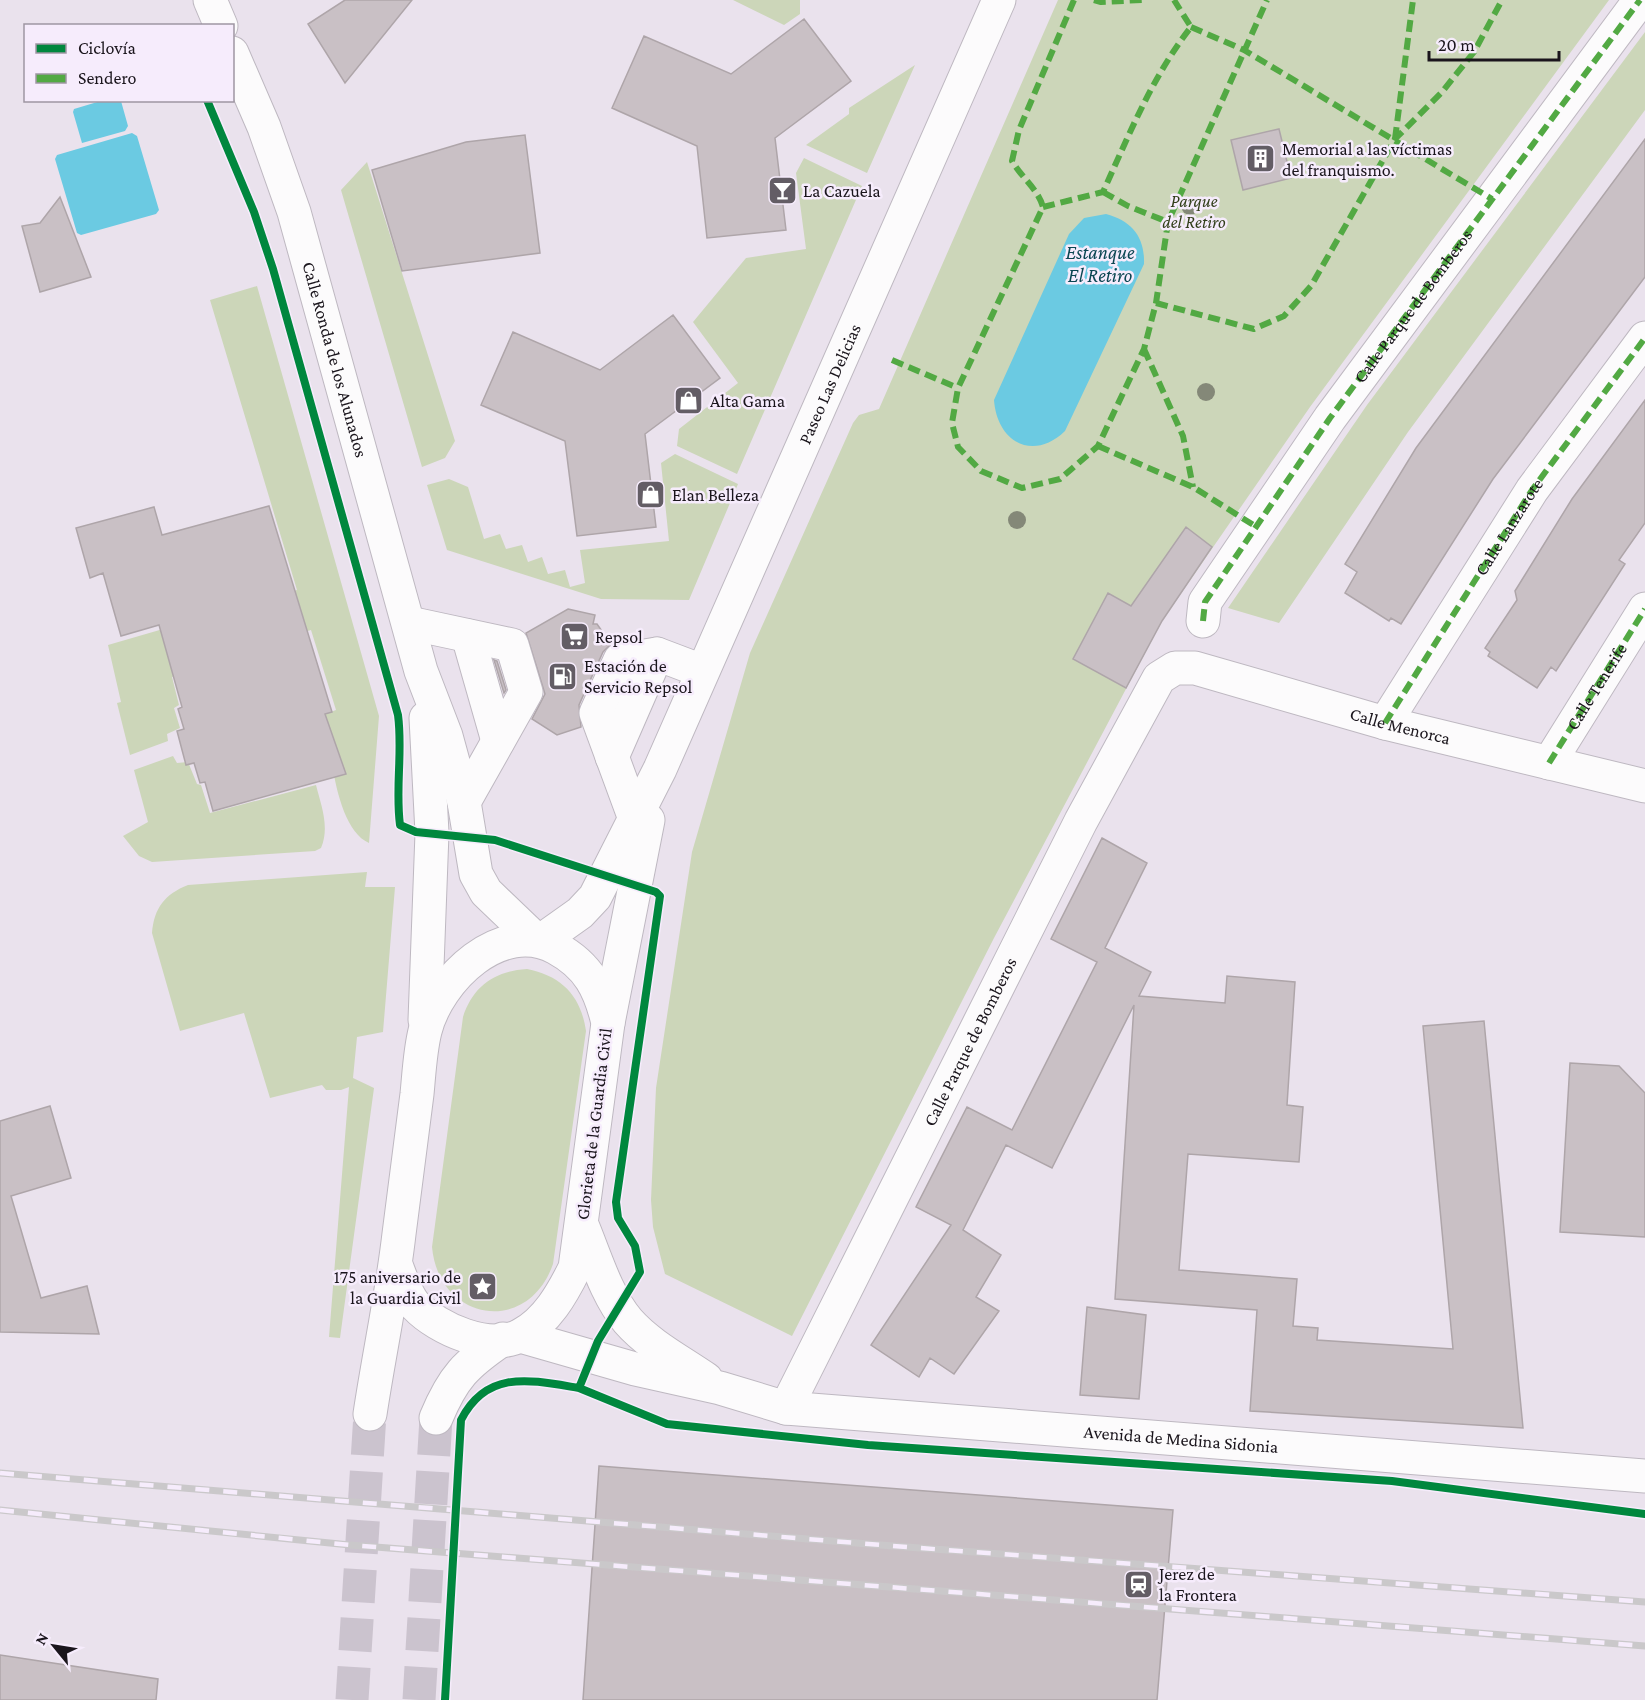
<svg xmlns="http://www.w3.org/2000/svg" width="1645" height="1700" font-family="'Crimson Pro',serif">
<style>
.green{fill:#ccd6b9}
.water{fill:#6bcae2}
.building{fill:#c9c0c5;stroke:#aea5a9;stroke-width:1.5}
.lines{fill:none;stroke-linecap:round;stroke-linejoin:round}
.major-tunnel{stroke:#cbc3ce;stroke-width:33;stroke-dasharray:33 16;stroke-linecap:butt}
.minor-casing{stroke:#beb8c1;stroke-width:35}
.major-casing{stroke:#beb8c1;stroke-width:35}
.minor{stroke:#fcfbfc;stroke-width:33}
.major{stroke:#fcfbfc;stroke-width:33}
.rail-casing{stroke:#cac8ca;stroke-width:7}
.rail{stroke:#f6ecfc;stroke-width:4.5;stroke-dasharray:14;stroke-linecap:butt}
.quiet{stroke:#52a943;stroke-width:6;stroke-dasharray:12 6;stroke-linecap:butt}
.cycleway-casing{stroke:#f6ecfc;stroke-width:11}
.cycleway{stroke:#00873e;stroke-width:8}
.tree{fill:#848878}
.labels{text-anchor:middle;dominant-baseline:central;stroke-width:5;stroke-linejoin:round;paint-order:stroke}
.poi-label{font-size:18px;fill:#1a151c;stroke:#f6ecfc;text-anchor:start}
.park-label{font-size:18px;font-style:italic;fill:#313e19;stroke:#f6ecfc}
.street-label{font-size:18px;fill:#1a151c;stroke:#f6ecfc}
.water-label{font-size:20px;font-style:italic;fill:#0a4652;stroke:#f6ecfc}
</style>
<rect width="100%" height="100%" fill="#eae2ed"/>
<path class="green" d="M733 0H800V14L784 25Z
M1058 0H1609L1310 407 1162 621 994 938 792 1336 665 1274 653 1227 651 1200 656 1088 692 852 750 653 853 423 859 415 879 409Z
M1645 32V110L1408 432 1279 623 1228 608 1367 405Z
M915 65 867 173 806 145 849 114V108Z
M804 158 862 186 737 474 677 446 679 429 738 383 693 322 746 258 806 249 796 173Z
M367 162 455 441 445 458 422 467 341 190Z
M257 286 379 716 369 843C335 828 330 747 325 714L336 710 311 630 259 645V652L172 677 179 705 174 708 180 728 167 734 168 741 130 755 117 703 121 702 108 645 297 590 210 300Z
M675 454 738 484 689 600 601 599 447 550 427 485 449 479 468 487 484 539 500 534 506 549 522 545 528 562 542 557 548 574 565 570 570 587 585 583 580 550 669 541 661 463Z
M173 756 177 763 188 762 197 784 201 785 210 813 316 785C321 805 330 827 321 848L315 851 152 862 139 856 123 836 148 822 134 770Z
M367 872 365 887H395L383 1032 357 1037 353 1078 374 1088 340 1338 329 1337 349 1087 341 1090H326L322 1085 270 1098 244 1013 180 1031 152 933C154 908 165 894 188 885Z
M527 969C562 976 581 996 586 1031L553 1264C528 1336 439 1322 432 1247L463 1017C473 986 495 971 527 969Z"/>
<path class="water" d="M104 100 121 101 128 126 125 131 82 143 73 112 74 109Z
M132 133 137 136 159 210 156 214 81 235 77 233 55 159 57 155Z
M1106 214C1132 221 1145 237 1144 264L1065 431C1033 462 997 442 994 400L1069 234 1084 218Z"/>
<path class="building" d="M345 0H412L345 83 308 24Z
M804 19 851 81 775 138 786 230 707 238 697 146 612 108 644 36 731 74Z
M1279 129 1291 178 1243 190 1231 140Z
M525 135 540 253 402 271 372 170 466 142Z
M1645 139V277L1493 479 1401 624 1391 618 1389 621 1345 593 1357 572 1345 564 1416 448Z
M60 197 91 277 40 292 22 226 40 223Z
M673 315 720 378 645 434 656 527 577 536 565 441 481 405 513 332 600 370Z
M1645 400V523L1619 560 1625 564 1556 671 1551 667 1537 688 1488 656 1490 652 1485 648 1517 600 1515 591 1572 499Z
M269 506 332 712 325 714 346 774 213 811 205 782 200 783 194 763 186 765 177 731 184 729 178 709 182 707 159 625 121 636 103 573 90 578 76 528 154 507 162 535Z
M1186 527 1212 547 1162 621 1126 688 1073 659 1108 593 1131 606Z
M568 609 595 615 593 624H597L611 644 603 652 579 705 581 727 557 735 532 719 545 694 526 633Z
M494 660 497 661 506 690 504 693Z
M1102 838 1147 863 1105 948 1151 972 1139 996 1225 1003 1227 976 1295 982 1287 1105 1303 1107 1299 1162 1188 1154 1179 1270 1297 1279 1293 1326 1318 1328 1317 1340 1453 1349 1423 1026 1484 1021 1523 1428 1250 1411 1257 1310 1115 1299 1134 1005 1052 1168 1006 1145 963 1230 1001 1255 976 1297 999 1311 954 1374 930 1358 919 1377 871 1345 951 1225 916 1207 967 1107 1012 1130 1097 962 1051 939Z
M1570 1063 1619 1066 1645 1093V1237L1560 1232Z
M50 1106 71 1178 11 1196 41 1298 87 1286 99 1334 0 1332V1121Z
M1087 1307 1146 1315 1139 1399 1080 1395Z
M599 1466 1173 1510 1157 1700H583Z
M0 1655 158 1679 156 1700H0Z"/>
<g class="lines">
<path class="major-tunnel" d="M352 1700 370 1414
M419 1700 436 1418"/>
<defs>
<g id="minor">
<path d="M1203 621 1205 602 1330 418 1640 0"/>
<path d="M409 623 512 645 526 692 464 802"/>
<path d="M468 636 498 741"/>
<path id="s1" d="M1385 723 1532 490 1645 338"/>
<path d="M612 757 657 654"/>
<path id="s2" d="M1549 763 1645 609"/>
<path d="M635 819 596 713 620 660 657 654 702 671"/>
<path id="s3" d="M542 940 580 913 595 897 660 769 999 0"/>
<path d="M608 1023 648 820"/>
<path id="s4" d="M786 1408 1081 821 1159 678 1175 668H1195L1385 723 1645 786"/>
</g>
<g id="major">
<path d="M210 0 221 26"/>
<path id="s5" d="M232 53 264 127 294 212 421 671 446 736 464 802 476 874 486 892 535 939"/>
<path d="M425 1020 432 833 426 718"/>
<path d="M582 1225C595 1256 606 1295 628 1321 649 1345 680 1361 706 1379"/>
<path id="s6" d="M520 1336 635 1369 720 1388 786 1408 1645 1476"/>
<path d="M370 1414C379 1354 392 1295 399 1234 405 1188 411 1141 417 1094 419 1074 420 1051 425 1031 438 979 501 918 556 948 589 966 600 989 608 1023L575 1268C562 1294 547 1321 521 1335 490 1352 438 1329 416 1306 407 1297 401 1278 396 1265"/>
<path d="M436 1418C453 1377 466 1364 503 1339"/>
</g>
</defs>
<use href="#minor" class="minor-casing"/>
<use href="#major" class="major-casing"/>
<use href="#minor" class="minor"/>
<use href="#major" class="major"/>
<defs>
<path id="rail" d="M0 1473 893 1546 1645 1602
M0 1510 350 1545 1645 1646"/>
</defs>
<use href="#rail" class="rail-casing"/>
<use href="#rail" class="rail"/>
<g class="quiet">
<path d="M1074 0 1019 130 1012 161C1022 178 1038 189 1043 207L958 388 952 423 958 447 981 471 1022 488 1060 479 1098 446 1144 349 1156 303 1168 222 1267 0"/>
<path d="M1094 0 1101 2 1142 0"/>
<path d="M1191 27 1244 50 1492 199"/>
<path d="M1395 139 1413 0"/>
<path d="M1103 192 1128 206 1168 222"/>
<path d="M1043 207 1103 192C1129 135 1152 77 1191 27L1174 0"/>
<path d="M1156 303 1254 329 1284 316 1311 286 1395 139 1442 92 1474 52 1502 0"/>
<path d="M1144 349 1183 436 1193 487"/>
<path d="M892 360 958 388"/>
<path d="M1098 446 1193 487 1255 526"/>
<path id="s7" d="M1203 621 1205 602 1330 418 1640 0"/>
<path d="M1385 723 1532 490 1645 338"/>
<path d="M1549 763 1645 609"/>
</g>
<defs>
<path id="cycleway" d="M207 100 254 212 273 269 398 715C403 752 395 788 400 825L416 832 495 840 656 892 660 896 616 1202 618 1218 635 1246 640 1272 598 1341 579 1388C531 1380 487 1369 461 1420L445 1700
M579 1388 667 1424 868 1445 1392 1481 1645 1514"/>
</defs>
<use href="#cycleway" class="cycleway-casing"/>
<use href="#cycleway" class="cycleway"/>
</g>
<g class="tree">
<circle cx="1190" cy="206" r="9"/>
<circle cx="1206" cy="392" r="9"/>
<circle cx="1017" cy="520" r="9"/>
</g>
<defs>
<symbol id="building-square" viewBox="-11 -11 22 22"><rect x="-9" y="-9" width="18" height="18" rx="4" fill="#635d65" stroke="#f6ecfc"/><path d="M-4-6H4V6H1V3H-1V6H-4ZM-2.5-4.3h1.7v1.8h-1.7ZM.8-4.3h1.7v1.8H.8ZM-2.5-1h1.7V.8h-1.7ZM.8-1h1.7V.8H.8Z" fill="#fff"/></symbol>
<symbol id="bar-square" viewBox="-11 -11 22 22"><rect x="-9" y="-9" width="18" height="18" rx="4" fill="#635d65" stroke="#f6ecfc"/><path d="M-6-5H6L.8 .8V4.5H3.5V6h-7V4.5H-.8V.8Z" fill="#fff"/></symbol>
<symbol id="shop-square" viewBox="-11 -11 22 22"><rect x="-9" y="-9" width="18" height="18" rx="4" fill="#635d65" stroke="#f6ecfc"/><path d="M-5-2.5h2.3a2.7 3.5 0 0 1 5.4 0H5L5.5 6h-11ZM-1.5-2.5h3a1.5 2.3 0 0 0-3 0Z" fill="#fff"/></symbol>
<symbol id="supermarket-square" viewBox="-11 -11 22 22"><rect x="-9" y="-9" width="18" height="18" rx="4" fill="#635d65" stroke="#f6ecfc"/><path d="M-6-5.5h2.5l.6 2H6L4.5 2H-2.5L-4.4-4H-6ZM-1.5 3.2a1.3 1.3 0 1 0 .1 0ZM3 3.2a1.3 1.3 0 1 0 .1 0Z" fill="#fff"/></symbol>
<symbol id="fuel-square" viewBox="-11 -11 22 22"><rect x="-9" y="-9" width="18" height="18" rx="4" fill="#635d65" stroke="#f6ecfc"/><path d="M-5.5-6h7V0h2V4h1.3V-2.5L3-4.5l.8-.8L6-3V5H2.5V1h-1V6h-7ZM-4.2-4.7v3.2H.2V-4.7Z" fill="#fff"/></symbol>
<symbol id="sight-square" viewBox="-11 -11 22 22"><rect x="-9" y="-9" width="18" height="18" rx="4" fill="#635d65" stroke="#f6ecfc"/><path d="M0-6L1.8-2.2L6-1.7L2.9 1.2L3.7 5.4L0 3.3L-3.7 5.4L-2.9 1.2L-6-1.7L-1.8-2.2Z" fill="#fff"/></symbol>
<symbol id="station-square" viewBox="-11 -11 22 22"><rect x="-9" y="-9" width="18" height="18" rx="4" fill="#635d65" stroke="#f6ecfc"/><path d="M-3-6H3Q5-6 5-4V2Q5 4 3 4L4.5 6H3L1.5 4h-3L-3 6H-4.5L-3 4Q-5 4-5 2V-4Q-5-6-3-6ZM-3.5-4v3h7v-3ZM-3.5 1v1.5H-2V1ZM2 1v1.5H3.5V1Z" fill="#fff"/></symbol>
</defs>
<g fill-rule="evenodd">
<use href="#building-square" x="1244" y="142" width="33" height="33"/>
<use href="#bar-square" x="766" y="174" width="33" height="33"/>
<use href="#shop-square" x="672" y="384" width="33" height="33"/>
<use href="#shop-square" x="634" y="478" width="33" height="33"/>
<use href="#supermarket-square" x="558" y="620" width="33" height="33"/>
<use href="#fuel-square" x="546" y="660" width="33" height="33"/>
<use href="#sight-square" x="466" y="1270" width="33" height="33"/>
<use href="#station-square" x="1122" y="1568" width="33" height="33"/>
</g>
<g class="labels">
<g class="poi-label">
<text x="1282" y="149">Memorial a las víctimas<tspan x="1282" dy="21">del franquismo.</tspan></text>
<text x="803" y="191">La Cazuela</text>
<text x="710" y="401">Alta Gama</text>
<text x="672" y="495">Elan Belleza</text>
<text x="595" y="637">Repsol</text>
<text x="584" y="666">Estación de<tspan x="584" dy="21">Servicio Repsol</tspan></text>
<text x="461" y="1277" text-anchor="end">175 aniversario de<tspan x="461" dy="21">la Guardia Civil</tspan></text>
<text x="1159" y="1574">Jerez de<tspan x="1159" dy="21">la Frontera</tspan></text>
</g>
<g class="park-label">
<text x="1194" y="201">Parque<tspan x="1194" dy="21">del Retiro</tspan></text>
</g>
<g class="street-label">
<text stroke="none"><textPath href="#s7" startOffset="381">Calle Parque de Bomberos</textPath></text>
<text stroke="none"><textPath href="#s5" startOffset="324">Calle Ronda de los Alunados</textPath></text>
<text stroke="none"><textPath href="#s3" startOffset="633">Paseo Las Delicias</textPath></text>
<text stroke="none"><textPath href="#s1" startOffset="232">Calle Lanzarote</textPath></text>
<text stroke="none"><textPath href="#s2" startOffset="90">Calle Tenerife</textPath></text>
<text stroke="none"><textPath href="#s4" startOffset="1072">Calle Menorca</textPath></text>
<text stroke="none"><textPath href="#s4" startOffset="410">Calle Parque de Bomberos</textPath></text>
<text transform="translate(594 1124) rotate(-83)">Glorieta de la Guardia Civil</text>
<text stroke="none"><textPath href="#s6" startOffset="672">Avenida de Medina Sidonia</textPath></text>
</g>
<g class="water-label">
<text x="1100" y="252">Estanque<tspan x="1100" dy="23">El Retiro</tspan></text>
</g>
</g>
<rect x="24" y="24" width="210" height="78" fill="#f6ecfc" stroke="#9e96a2" stroke-width="1.5"/>
<rect x="36" y="44" width="30" height="9" fill="#00873e" stroke="#9e96a2" stroke-width="1.5"/>
<text x="78" y="54" font-size="18" fill="#1a151c">Ciclovía</text>
<rect x="36" y="74" width="30" height="9" fill="#52a943" stroke="#9e96a2" stroke-width="1.5"/>
<text x="78" y="84" font-size="18" fill="#1a151c">Sendero</text>
<g transform="translate(54 1646) rotate(300)" stroke="#f6ecfc" stroke-width="4.5" paint-order="stroke">
<path d="M0-4.5L10 22L0 15L-10 22Z" fill="#1a151c"/>
<text y="-9" font-size="16" font-weight="bold" text-anchor="middle" fill="#1a151c">N</text>
</g>
<path d="M1429 51v9h130v-9" fill="none" stroke="#1a151c" stroke-width="3"/>
<text x="1438" y="51" font-size="18" fill="#1a151c" stroke="#f6ecfc" stroke-width="4.5" paint-order="stroke">20 m</text>
</svg>
